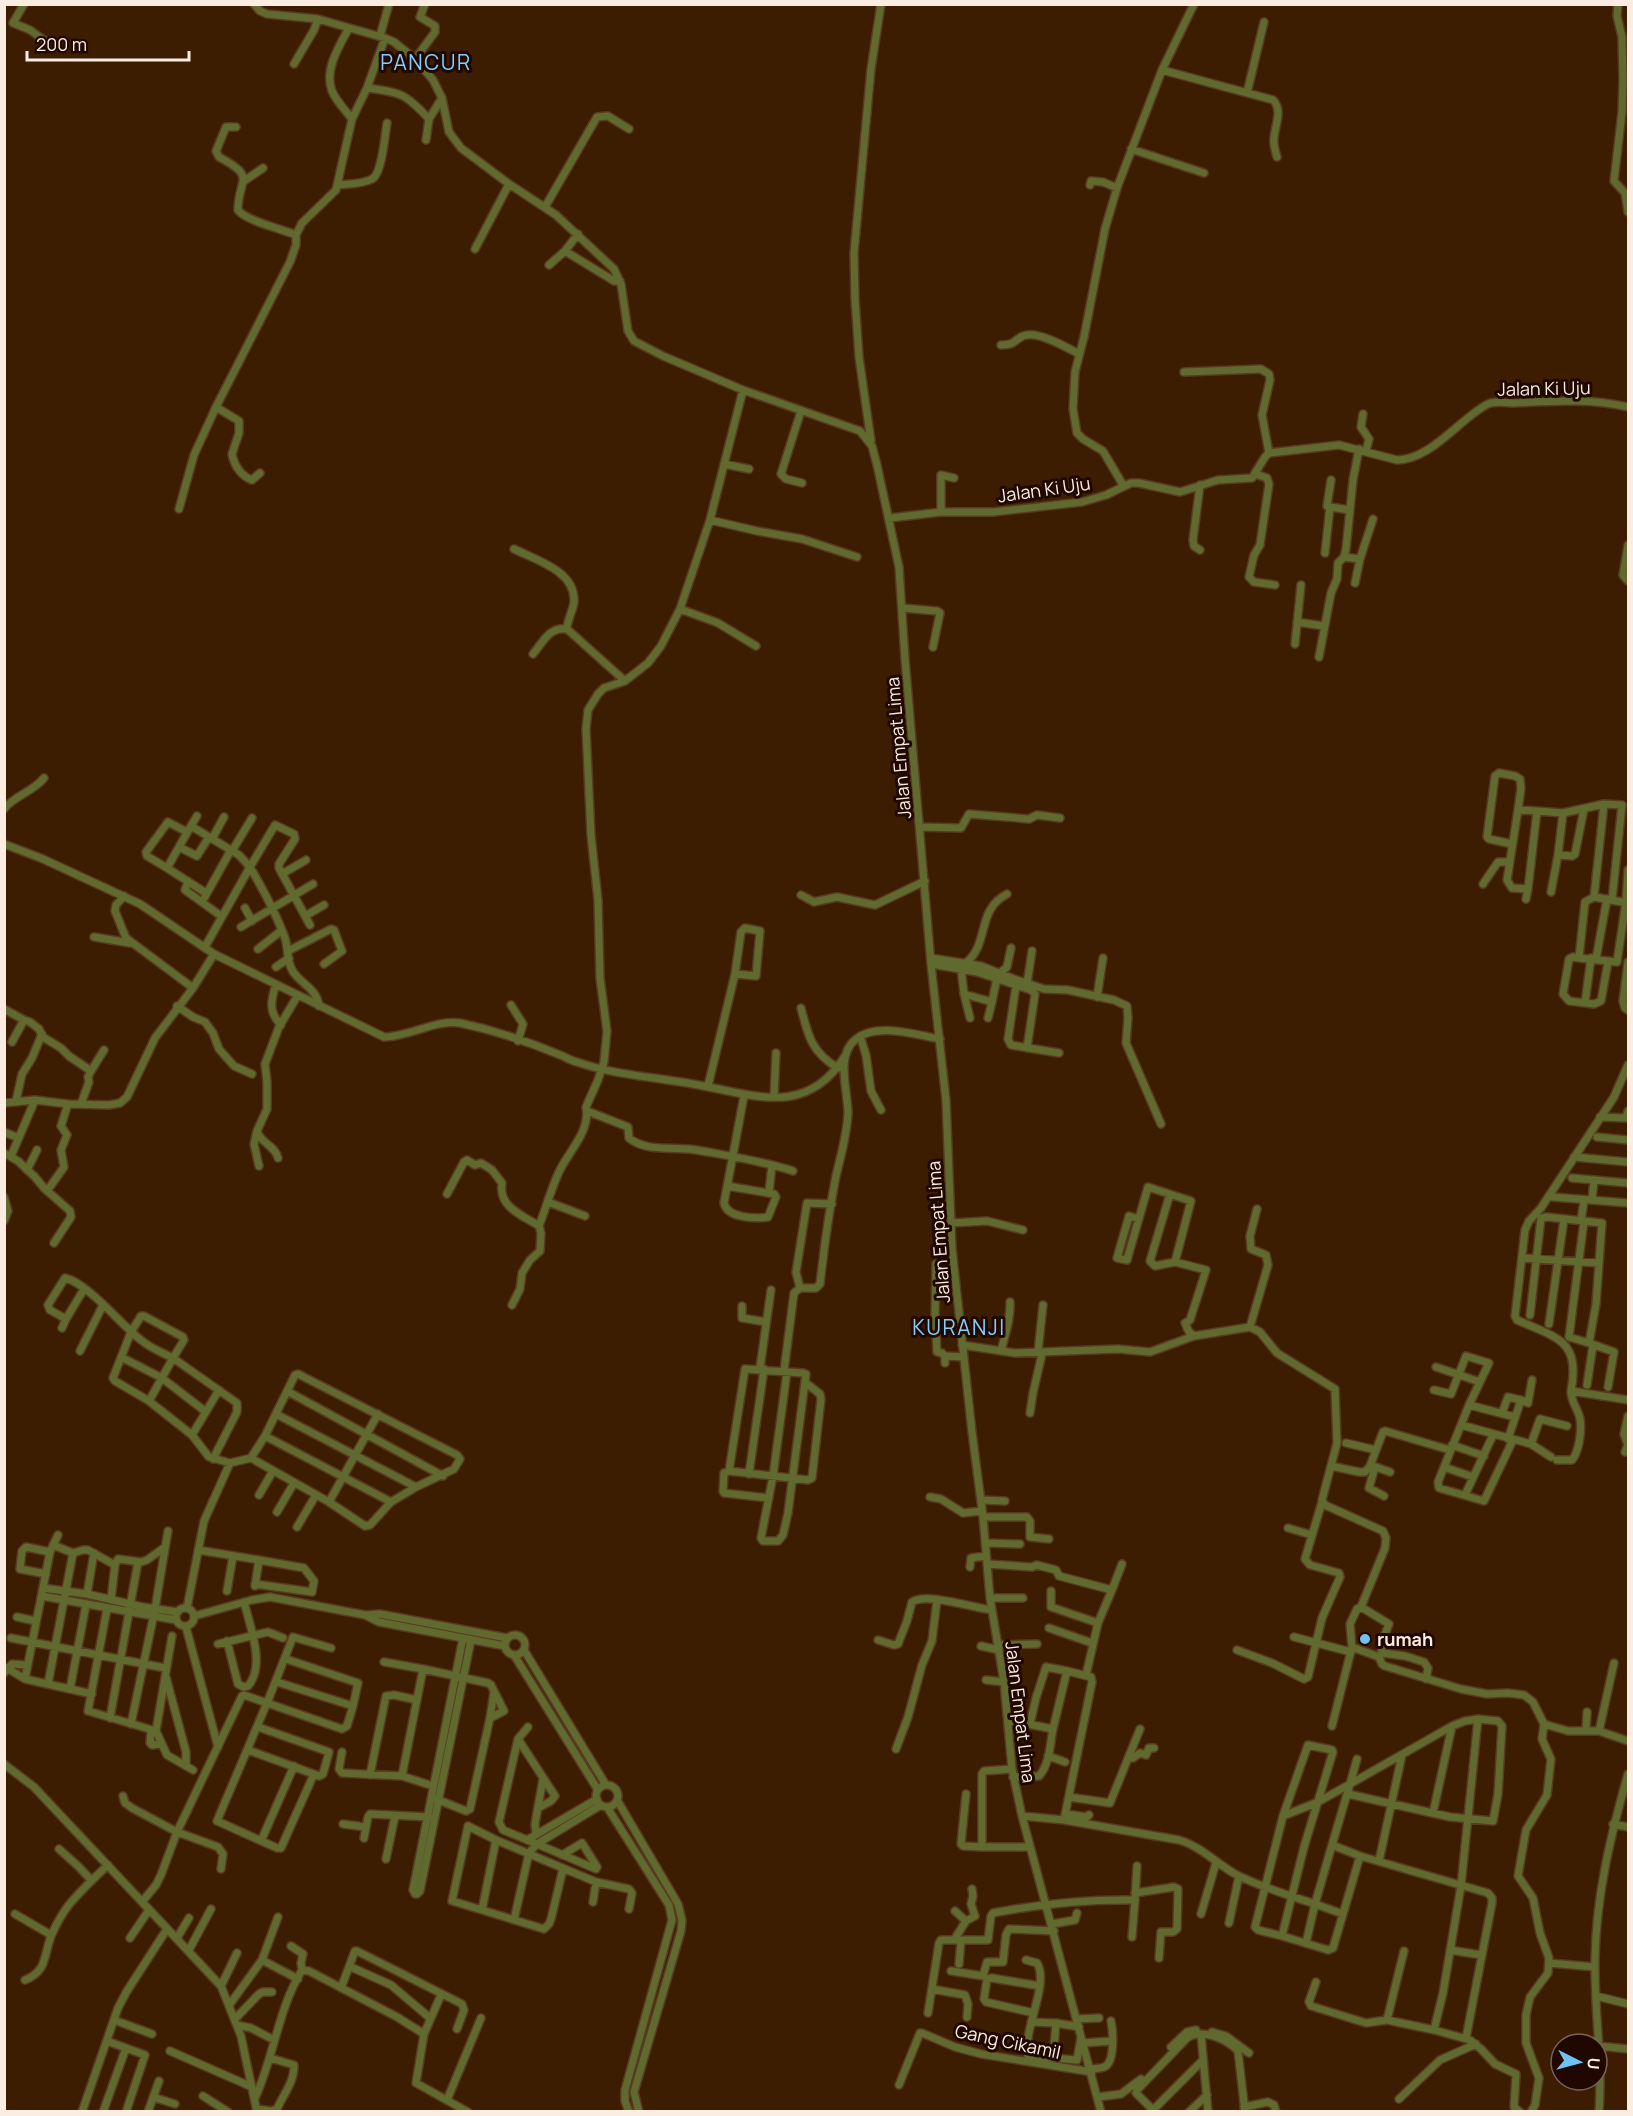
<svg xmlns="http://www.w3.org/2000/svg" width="1633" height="2116" font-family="Manrope,sans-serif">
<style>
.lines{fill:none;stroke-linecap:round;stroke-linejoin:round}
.minor-casing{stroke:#583a21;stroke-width:10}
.minor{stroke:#606a2e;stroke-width:7}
.poi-dot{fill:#70c2f4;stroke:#200800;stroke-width:2}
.labels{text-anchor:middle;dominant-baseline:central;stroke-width:6;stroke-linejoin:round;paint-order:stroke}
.street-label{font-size:18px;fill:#fcede3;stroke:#200800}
.poi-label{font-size:18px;font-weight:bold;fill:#fcede3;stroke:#200800;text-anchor:start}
.quarter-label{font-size:21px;letter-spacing:1.5px;fill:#83cefd;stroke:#200800}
</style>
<rect width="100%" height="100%" fill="#3d1d01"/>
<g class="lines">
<defs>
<path id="minor" d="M24 4 13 23 30 30 45 41
M254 4 260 11 267 14 318 19 385 38 394 42 415 59 433 80 442 98 449 132 461 148 509 184 556 215 614 269 621 284 628 331 634 341 663 356 743 390 860 431 872 446 877 465 899 567 905 659 931 964 946 1100 952 1248 972 1432 983 1517 990 1598 1004 1682 1012 1769 1022 1816 1101 2112
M1618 4 1617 16 1622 37 1623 80 1622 112 1614 181 1625 193 1628 212
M349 28C339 46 324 70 332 91 336 101 346 111 352 119
M380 36 389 4
M415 59 435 32V26L420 17 425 4
M294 64 314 30 318 19
M1162 70 1273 100C1283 109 1275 126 1274 138 1273 144 1275 150 1277 157
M367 88C401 92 406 94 429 119
M1247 93 1264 22
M236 127H226L216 151 219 157C258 178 238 178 238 210 246 221 282 229 296 235
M426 140 429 119 442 98
M1131 149 1204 173
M244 181 263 168
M338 185C348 184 363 184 372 179 382 174 385 135 387 123
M1090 185 1091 181 1103 182 1117 188
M545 207 597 117 608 116 629 129
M578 234 565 251 614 281H620
M475 249 509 184
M549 265 565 251
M1001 345C1017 344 1011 342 1023 336 1037 330 1066 347 1079 354
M1184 372 1261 369 1269 374 1270 380 1262 415 1269 453
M216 407 239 421V433L232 454C234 465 241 476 252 480L260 473
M801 411 781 474 786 479 802 483
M1363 414 1361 427 1369 439 1366 451
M871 441 859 357 855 299 854 253 871 69 881 4
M724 464 749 469
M1256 474 1267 478 1269 484 1260 545 1254 555 1249 577 1254 582 1275 585
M1123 485 1103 451 1083 439 1077 433 1073 409 1075 372 1084 337 1105 229 1117 188 1162 70 1194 4
M1330 507 1327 506 1331 480
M179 509 194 455 216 407 290 262 296 245V235L302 223 336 190 352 119 367 88 385 38
M941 512V475L954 478
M890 518 941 512H993L1082 502 1106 495 1131 483H1139L1180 492 1218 480 1252 478 1265 457 1269 453 1339 445 1397 460C1430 460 1459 420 1486 405 1494 400 1504 403 1513 403 1552 401 1590 398 1628 407
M710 520 757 531 802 539 857 557
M1628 545 1623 575 1628 581
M514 549C536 560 576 571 574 602 573 611 567 620 567 629L625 681
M1200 550 1194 546 1193 540 1200 485
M1325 553 1330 507 1350 510
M1344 557 1360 559 1355 583
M1360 559 1373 519
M902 608 937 611 940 613 933 647
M680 609 718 623 756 646
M1297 622 1324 626
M1295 644 1301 585
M533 654C543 642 550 626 567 629
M1319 657 1331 593 1337 579 1338 563 1344 557 1346 549 1353 480 1359 449
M1604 804 1622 805 1612 900
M4 809C15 795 33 792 44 778
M1584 809 1575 854 1572 856 1558 855 1563 813 1604 804 1594 897 1628 903
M1537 811 1518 810 1507 880 1512 888 1528 889 1537 811 1563 813
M191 826 197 816
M920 827 961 828 969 814 1029 819 1037 815 1060 818
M212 839 224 817
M4 844 43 859 140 904 214 954 193 988 155 1038 127 1097 120 1103 109 1105 68 1104 35 1100 4 1103
M1512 844 1489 839 1487 837 1495 776 1499 773 1515 776 1520 779 1521 788 1518 810
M179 847 197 856 209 837
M232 851 252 818
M167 868 147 856 146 852 168 822 187 832
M282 874 306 860
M188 881 185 890 221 916
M1483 884 1498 862H1509
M1551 892 1558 855
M801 895 814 902 837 897 875 905 925 881
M124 896 116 905 115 911 126 938 193 988
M1594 897 1585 902 1579 958 1617 962 1626 902 1628 870
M1526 899 1528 889
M202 902 231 850
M245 908 252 921
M305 916 324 905
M310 925 279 868V864L295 839 294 834 275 825 250 867C264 891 276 913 285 938 288 948 287 961 292 970 300 984 317 988 319 1006
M241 927 313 884
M94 937 130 943
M205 947 250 867 239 855 191 826 167 868 206 893
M258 949 282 930
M288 951 331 929 334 930 342 951 324 964
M214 954 384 1037C408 1037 437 1019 460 1023 493 1030 529 1042 560 1055 566 1057 571 1061 577 1062 614 1075 655 1077 693 1084 752 1094 806 1119 845 1056
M931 958 981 966 1014 979 1044 989 1068 990 1114 1000 1127 1006 1128 1018 1126 1043 1161 1124
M1579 958 1573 957 1569 959 1563 994 1569 1001 1594 1004 1601 1001 1608 962
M1596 959 1607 899
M1628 962 1623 1001 1625 1008 1628 1010
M966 963C990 943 976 910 1007 894
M931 964 977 972 1031 990 1035 994 1027 1048
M276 967 289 958
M961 968 964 994 992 1002 997 978
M1000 973 1007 967 1011 948
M276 984C271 1000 268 1012 281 1025
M1027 984 1032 951
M1016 986 1008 1039 1011 1045 1059 1053
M964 994 970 1018
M1097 997 1103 958
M1585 1003 1591 958
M511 1005 523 1024 518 1041
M177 1006 193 1017 205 1022 213 1033 219 1049 234 1066 252 1074
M801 1008C808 1036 812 1053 838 1068
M4 1009 24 1020 12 1042
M988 1018 992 1002
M24 1020 30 1022 39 1029 43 1037 61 1048 69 1056 91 1071 88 1077 89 1082 81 1104
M860 1036 866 1055 871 1091 881 1110
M91 1071 104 1050
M708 1086 735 974 741 932 745 928 760 931 756 976 735 974
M774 1097 776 1053
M16 1101 22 1074 32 1058 42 1034
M587 1111 628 1127 629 1138C647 1153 676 1146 697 1150 729 1156 763 1161 793 1171
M1600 1117 1626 1118 1628 1111
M257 1131 254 1144 259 1166
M4 1132 19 1138
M1597 1137 1628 1140
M4 1153 18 1161 35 1177 44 1188 70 1211 71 1217 54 1243
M11 1156 35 1100
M1574 1157 1628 1162
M278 1158C275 1145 261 1144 257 1131L267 1109V1082L265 1064 279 1027 298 995
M27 1170 37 1150
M1572 1178 1628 1183
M727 1186 774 1194 776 1197 768 1217C755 1219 727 1218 724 1203L744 1096
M47 1191 64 1167 61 1150 67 1135 61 1126 68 1104
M769 1192 772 1165
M447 1194 464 1162 467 1160 475 1165 481 1163 492 1170 502 1183C498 1207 522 1215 539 1226
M1170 1194 1150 1261 1155 1266 1175 1262 1206 1270 1190 1320 1185 1323 1189 1332 1194 1336
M4 1197 8 1211 4 1221
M1553 1197 1628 1203
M1592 1200 1594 1180
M548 1202 585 1216
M1139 1219 1129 1216 1117 1258 1127 1260 1148 1187 1191 1201 1175 1262
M1581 1221 1584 1200
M1584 1221 1569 1337 1589 1343
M951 1223 987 1221 1023 1230
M1522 1258 1599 1263
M936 1264 935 1315 937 1352 942 1353 945 1357
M800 1288 796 1272 807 1203 832 1204
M512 1305 520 1289 522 1273 530 1260 540 1251 541 1233 539 1226C546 1208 551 1189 559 1172 568 1152 591 1131 586 1107L598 1080 604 1062 607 1031 600 978 598 900 591 835 586 729 588 710 598 694 604 688 625 681 648 663 661 646 680 609 710 520 743 390
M742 1306V1318L766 1322
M1530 1315 1541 1218 1547 1217 1602 1223 1596 1304 1589 1343 1614 1352 1608 1387
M66 1319 84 1289
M1549 1324 1564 1219
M1250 1327 1268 1265 1266 1255 1251 1249 1250 1236 1257 1209
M62 1328 66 1319 50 1310 48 1305 65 1278C88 1283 121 1325 141 1340 150 1348 163 1353 173 1358L184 1340 183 1337 144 1316H141L131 1332 113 1378 115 1381 149 1401 192 1435 209 1457 230 1463 251 1458 265 1436 295 1375 298 1374 457 1455 460 1459 454 1469 416 1487 391 1502 370 1525 365 1526 329 1502 251 1458
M962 1345 1015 1353 1118 1349 1150 1352 1194 1336 1250 1327 1260 1332 1277 1353 1335 1389 1337 1443 1322 1500 1325 1505 1383 1531 1386 1538 1385 1548 1361 1607 1389 1624 1381 1644 1382 1653
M80 1351 103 1305
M1001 1351C1005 1335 1011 1318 1010 1302
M121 1357 162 1378 206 1412
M945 1363V1357L946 1356 964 1357
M1436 1367 1480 1382
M760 1368 771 1290
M784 1371 794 1293 800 1288H816L820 1284C824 1248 829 1211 836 1176 841 1155 847 1135 848 1113 848 1091 835 1055 856 1039 877 1022 916 1035 940 1039
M1587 1385 1593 1345
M1434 1390 1451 1394 1466 1356 1489 1363 1469 1405 1438 1482 1439 1488 1484 1501 1513 1440
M287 1391 443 1476
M1571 1391C1581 1340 1557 1338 1517 1320L1515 1316 1525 1230 1529 1221 1541 1208 1614 1097 1628 1065
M1521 1400 1528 1403 1532 1380
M149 1401 173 1358 237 1403V1412L213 1459
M1469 1405 1515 1417
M1030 1413 1033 1393 1042 1354 1038 1352 1043 1305
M1502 1413 1508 1397 1521 1400 1508 1439
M276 1414 416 1487
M1461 1425 1531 1444 1540 1419 1567 1426
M192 1435 219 1390
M265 1436 391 1502
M1346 1443 1376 1450
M1531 1444 1551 1457
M1452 1445 1484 1456
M1625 1452 1628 1445 1624 1434 1628 1416
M1557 1460H1572C1579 1452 1582 1430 1580 1419 1578 1408 1571 1403 1571 1391L1628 1400
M1331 1466 1359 1472H1365L1370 1466 1383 1432 1385 1431 1450 1450
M1373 1466 1390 1472
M1375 1467 1369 1488 1384 1496
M1444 1467 1473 1477
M729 1471 745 1369 803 1373 806 1374 788 1513 783 1535 778 1541H763L761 1538 773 1476 787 1372
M749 1474 764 1369
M259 1495 273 1471
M1465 1495 1493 1435
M930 1497 941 1499 963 1513 982 1511
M769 1498 724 1493 723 1491 724 1473 729 1471 808 1480 812 1478 821 1399 820 1394 806 1383
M981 1500 1005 1501
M329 1502 378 1414
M277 1512 294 1483
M983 1517H1027L1030 1521V1537L1049 1539
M297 1527 316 1495
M1288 1528 1312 1535
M985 1543 1020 1544
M53 1545 73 1553 83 1550H88L115 1565
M198 1550 259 1560
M987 1564 1032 1567 1037 1565 1056 1570 1059 1576 1112 1590 1098 1623
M970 1567 971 1558 986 1556
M46 1574 20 1569 22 1551 26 1547 50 1552
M255 1586 259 1560 304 1568 314 1581 312 1592 255 1584
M43 1588 87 1594 143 1607 178 1612
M1112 1590 1122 1564
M227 1591 233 1556
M1051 1591V1607L1098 1623 1086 1675
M87 1594 94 1553
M42 1596 176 1620
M990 1598H1023
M111 1600 115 1565 118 1559 141 1562 147 1560 165 1547
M176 1617a9 9 0 1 1 18 0a9 9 0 1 1-18 0Z
M187 1608 204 1521 230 1463
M107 1609 88 1711 156 1731
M365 1615 380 1614 507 1638
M194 1616 252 1600 270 1597 365 1615 379 1622 505 1646
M17 1617 36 1621
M186 1627 218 1747
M1049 1628 1092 1643
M505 1645a10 10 0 1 1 20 0a10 10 0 1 1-20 0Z
M172 1636 156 1731 167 1755 193 1770
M1294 1637 1351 1652
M11 1638 165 1668
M463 1638 413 1890 415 1894H417L420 1891 471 1640
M878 1640 894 1645 898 1644 907 1621 912 1602C926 1592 974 1608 992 1610
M227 1641 238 1684 244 1687 248 1686C266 1666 250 1626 244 1602
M218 1644 268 1632 283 1638
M998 1645 1037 1644
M981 1646 999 1650
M1352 1647 1350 1624 1357 1609 1361 1607
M524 1650 606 1785
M1237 1650 1272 1663 1304 1679 1308 1677 1322 1618 1340 1577 1339 1573 1310 1565 1305 1559 1322 1502
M514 1655 598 1790
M1379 1656 1382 1653 1405 1656 1424 1662 1428 1668 1426 1679
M286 1659 358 1683 353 1706
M384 1662 423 1669
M7 1668 25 1679 92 1694
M4 1673 12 1664 27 1665
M166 1677 186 1752V1764
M25 1679 50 1552 58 1535
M986 1680 1004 1682
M277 1682 353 1706 347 1726 342 1729 267 1703 217 1821 277 1848H281L314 1774
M48 1684 73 1553
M70 1689 86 1605
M110 1718 138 1562
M490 1718 494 1692
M1008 1720 1053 1729 1067 1671 1046 1667 1036 1698 1030 1724
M131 1724 155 1609 168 1531
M1332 1726 1352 1647 1379 1657 1382 1664 1385 1666 1461 1689 1487 1694 1508 1693 1524 1695 1533 1702 1544 1724 1568 1731H1599L1628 1741
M528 1727 518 1739 555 1796 551 1801 538 1808
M151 1730 150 1743 152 1745 161 1744
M1586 1730 1587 1712
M1599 1731 1614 1663
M1308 1745 1332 1750 1333 1752 1304 1847 1282 1936 1258 1930 1255 1927 1283 1816Z
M896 1749 908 1717 922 1665 932 1641 937 1600
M248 1750 319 1776 323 1774 329 1752 258 1727
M342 1752 339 1769 342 1773 402 1776 423 1669 488 1683 491 1685 504 1711 490 1718 470 1809 466 1811 436 1799
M1048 1756 1065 1762
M1129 1756 1140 1729
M4 1764 34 1787 221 1986 241 2036 257 2112
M1012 1769 984 1771 982 1774V1847H1030
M370 1775 386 1696 394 1695 417 1700
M402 1776 433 1786
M1013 1777 1039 1776C1050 1764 1050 1744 1053 1729
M596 1796a11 11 0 1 1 22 0a11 11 0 1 1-22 0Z
M966 1794 961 1844 963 1846 982 1847
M1348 1794 1450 1817 1493 1821 1498 1794 1502 1726 1498 1721 1478 1719
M123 1796 125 1803 132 1808 177 1832 218 1847 223 1854 221 1869
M1069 1797 1110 1803 1129 1756 1133 1758 1140 1753 1146 1755 1149 1748H1154
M617 1800 678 1904 682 1920 681 1931 634 2092 639 2112
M607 1807 669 1905 672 1920 625 2090V2101L629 2112
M1433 1813 1452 1726
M1066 1814 1087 1817 1089 1815
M1022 1816 1064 1820 1179 1840C1200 1846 1216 1863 1235 1874 1260 1887 1288 1895 1315 1904L1332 1845 1360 1856 1488 1893 1492 1898V1903L1466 2038
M1283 1816 1318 1802 1350 1784 1357 1759
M1064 1820 1092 1682 1091 1677 1067 1671
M343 1824 365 1827
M1613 1824 1628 1827
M536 1835 535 1824 543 1779
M364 1838 368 1817 370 1814 429 1817
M527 1840 597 1799
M261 1841 294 1766
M537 1844 601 1805
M537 1844 596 1869 597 1867
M1332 1845 1350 1784 1452 1726 1465 1721 1478 1719 1461 1886 1443 1993 1434 2030 1470 2040 1481 2049 1495 2064 1516 2074 1514 2107 1520 2112
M59 1849 79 1867 91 1880
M562 1855 582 1843 597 1867
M386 1859 395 1816
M1379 1861 1402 1755
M563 1869 551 1919 549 1924 544 1929 482 1910 496 1840 596 1882 629 1889 632 1893 629 1909
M1135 1893 1174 1887 1178 1889 1177 1929 1173 1932H1161L1159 1958
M142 1902 156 1885 161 1875 177 1832 242 1696 244 1695 267 1703 293 1637 331 1648
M593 1902 596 1882
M482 1910 452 1901 468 1826 496 1840
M955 1911 966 1921
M15 1914 51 1935
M1201 1914 1216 1863
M514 1920 529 1853 537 1844 503 1830 499 1822 518 1739
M1229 1923 1239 1876
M1052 1924 1075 1920 1077 1913
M1282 1936 1328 1950 1333 1948 1360 1856
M1132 1937 1135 1900
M130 1938 149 1910
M177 1938 189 1918
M954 1940 966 1921 975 1916 971 1904 973 1896 972 1889
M1306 1943 1315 1904 1343 1914
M291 1946 303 1954 301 1963 302 1970
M189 1950 211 1909
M1450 1950 1481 1955
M1404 1951 1387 2020 1434 2030
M262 1960 298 1979
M1026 1960 1037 1963C1050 1984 1022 2031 1028 2056L1077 2060 1081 2038
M1549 1963 1595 1967
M959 1964 961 1941
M351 1967 391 1985 430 2018
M951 1971 983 1976 987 1962H1003L1006 1935 1009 1929 1054 1931
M25 1980C49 1970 43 1954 52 1934 56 1925 62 1914 68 1906 80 1891 94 1878 108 1865
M1316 1982 1309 2002 1311 2006 1366 2023 1387 2020
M221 1986 237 1953
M341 1988 355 1951H357L462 2004 464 2010 457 2029
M932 1989 965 1995 968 2004 967 2017
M441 1995 424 2034 416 2083 468 2112
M1596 1996 1628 2004
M230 2004 262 1960 278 1917
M928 2013 939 1943 941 1940H988L991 1916 993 1913C1040 1904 1086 1899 1135 1900L1137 1866
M1034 2013 986 2002 984 1999 987 1979 992 1978 1040 1986
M235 2019 259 1994 263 1992H272
M1076 2019 1099 2018
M114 2020 152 2034
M1031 2022 1056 2023 1079 2027
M237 2025 251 2028 274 2040
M1212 2032 1226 2036 1249 2053
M1201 2034 1208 2112
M107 2041 145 2055 126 2112
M1083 2043 1112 2041
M1598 2046 1628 2049
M1171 2047 1187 2032 1196 2030
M170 2051 252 2087
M1053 2058 1056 2023
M1202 2061 1153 2110 1136 2093 1137 2090 1187 2038C1202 2028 1227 2039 1238 2051L1245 2112
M1091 2069C1095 2068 1102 2069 1106 2066 1115 2059 1113 2031 1111 2021
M899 2085 920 2033H922L955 2047 981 2054 1092 2072
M203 2096 228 2112
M153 2097 175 2104
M1098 2097 1121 2094 1141 2079
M255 2098C274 2057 278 2009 302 1970L309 1971 397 2017 424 2034
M1399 2099 1440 2060 1476 2044
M447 2100 481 2018
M1244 2107 1268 2102 1274 2105 1276 2112
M257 2109 271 2111 277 2109C283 2095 295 2081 294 2065L270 2058
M82 2112 118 2008 127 1991 167 1929
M103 2112 126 2048
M148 2112 159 2081
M1189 2112 1207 2095
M1531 2112 1535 2105 1539 2078 1526 2043V2015L1530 1997 1548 1973 1549 1958 1540 1933 1533 1898 1518 1876 1526 1830 1547 1795 1551 1759 1542 1739 1544 1724
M1599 2112C1603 2061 1594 2010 1595 1959 1596 1896 1611 1834 1628 1774"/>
</defs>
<use href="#minor" class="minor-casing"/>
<use href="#minor" class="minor"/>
</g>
<circle class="poi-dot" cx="1365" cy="1639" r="6"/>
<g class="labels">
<g class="street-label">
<text transform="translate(1544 388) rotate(-1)">Jalan Ki Uju</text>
<text transform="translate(1044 489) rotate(-8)">Jalan Ki Uju</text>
<text transform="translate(898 748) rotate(-95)">Jalan Empat Lima</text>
<text transform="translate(938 1232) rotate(-94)">Jalan Empat Lima</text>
<text transform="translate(1021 1712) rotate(83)">Jalan Empat Lima</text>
<text transform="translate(1008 2041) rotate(12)">Gang Cikamil</text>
</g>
<g class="poi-label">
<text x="1377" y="1639">rumah</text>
</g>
<g class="quarter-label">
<text x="426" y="62">PANCUR</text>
<text x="959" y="1327">KURANJI</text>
</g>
</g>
<rect width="1633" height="2116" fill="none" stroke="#fcede3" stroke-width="12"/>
<g transform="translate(1579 2062) rotate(96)"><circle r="28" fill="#200800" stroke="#78645b" stroke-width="1.5"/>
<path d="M0-4.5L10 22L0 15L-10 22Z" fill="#70c2f4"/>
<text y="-9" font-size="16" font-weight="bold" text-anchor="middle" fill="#fcede3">U</text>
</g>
<path d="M27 51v9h162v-9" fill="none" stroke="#fcede3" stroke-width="3"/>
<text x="36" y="51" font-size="18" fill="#fcede3" stroke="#200800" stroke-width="4.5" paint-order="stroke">200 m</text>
</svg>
